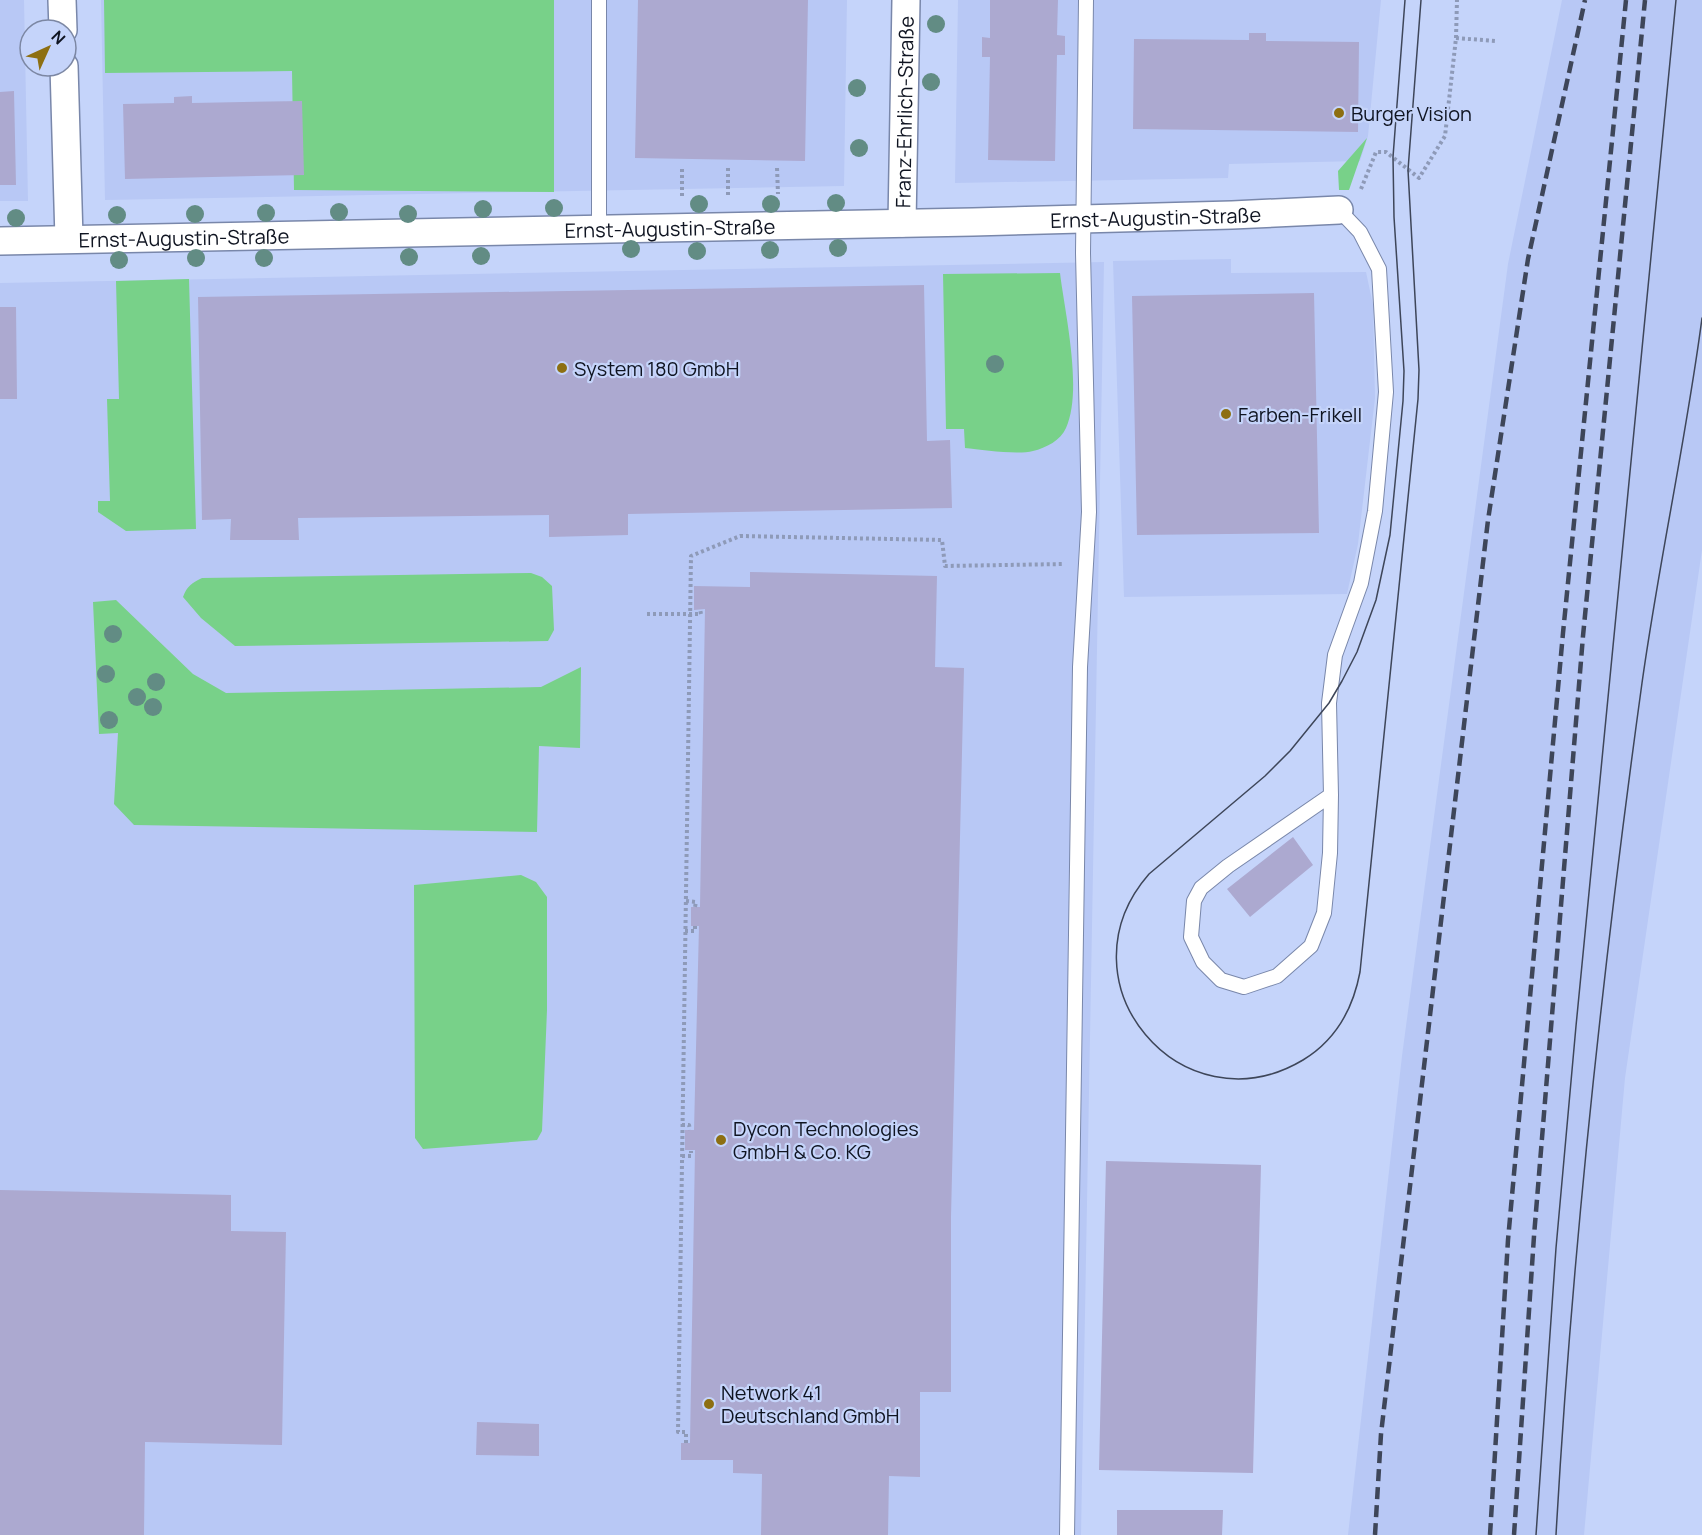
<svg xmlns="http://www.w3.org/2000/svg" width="1702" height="1535" font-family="Manrope,sans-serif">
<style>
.built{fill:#b8c8f5}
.green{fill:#78d189}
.building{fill:#aca9d0}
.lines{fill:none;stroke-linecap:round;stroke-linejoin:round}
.lane-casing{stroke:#7987aa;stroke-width:16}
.street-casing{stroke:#7987aa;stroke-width:30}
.path{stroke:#8e9ab8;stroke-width:4;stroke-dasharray:3 3;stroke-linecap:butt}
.lane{stroke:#fff;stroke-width:14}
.street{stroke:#fff;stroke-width:27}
.tram{stroke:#3e4659;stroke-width:1.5}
.rail{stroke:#3e4659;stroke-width:4.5;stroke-dasharray:12 6;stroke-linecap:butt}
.tree{fill:#628c84}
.poi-dot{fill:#8d6f12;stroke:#c5d4fa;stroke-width:2}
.labels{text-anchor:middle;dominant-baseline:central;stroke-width:4.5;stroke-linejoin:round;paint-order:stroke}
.street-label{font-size:20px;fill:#0f1421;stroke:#c5d4fa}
.poi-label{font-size:20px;fill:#0f1421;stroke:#c5d4fa;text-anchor:start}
</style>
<rect width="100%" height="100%" fill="#c5d4fa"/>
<path class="built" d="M0 0H24L28 201H0Z
M101 0H847L844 186 105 200Z
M958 0H1381L1368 136 1360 161 1229 164 1228 178 955 183Z
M1562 0H1702V550L1625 1078 1584 1535H1348L1402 1056 1508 264Z
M1231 259V273L1366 272 1373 305 1375 398 1358 544 1347 594 1124 597 1113 261Z
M1104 262 1081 1535H0V283Z"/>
<path class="green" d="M104 0H554V192L294 190 292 71 105 73Z
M1367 138 1349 190H1339L1338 171Z
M1060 273C1065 314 1083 390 1066 428 1061 440 1046 448 1033 451 1018 455 982 450 965 448L964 429H946L943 274Z
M189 279 196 529 126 531 98 512V501H110L107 399H119L116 281Z
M531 573 542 577 552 586 554 630 548 641 235 646 201 618 183 597C187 586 192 583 202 578Z
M116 600 193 674 226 693 541 687 581 667 580 748 539 746 537 832 134 825 114 804 118 733 99 734 93 602Z
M521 875 536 882 547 897V1010L542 1131 537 1140 423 1149 415 1138 414 885Z"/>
<path class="building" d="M638 0H808L805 161 635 158Z
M990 0H1058L1057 35 1065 36V55H1057L1055 161 988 160 990 57H982V37L990 38Z
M1249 33H1266V41L1359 42 1358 132 1133 129 1134 39 1249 40Z
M14 91 16 185H0V92Z
M192 96V103L302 101 304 175 125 179 123 104 174 103V97Z
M924 285 927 441 950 440 952 508 628 514V535L549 537V515L298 518 299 540H230L231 519 202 520 198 297Z
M1314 293 1319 533 1137 535 1132 296Z
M0 307H16L17 399H0Z
M750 572 937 576 935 667 964 668 951 1217V1392H920V1477L889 1476 888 1535H761L762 1474 733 1473V1460H681V1443H690L695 1150H685V1130H694L699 926H691V907H700L705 609 694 610V586L750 587Z
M1293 837 1313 865 1250 917 1227 889Z
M1106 1161 1261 1165 1253 1473 1099 1470Z
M0 1190 231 1195V1231L286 1232 282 1445 145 1442 144 1535H0Z
M477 1422 539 1424V1456L476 1455Z
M1117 1510H1223L1222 1535H1117Z"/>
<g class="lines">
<defs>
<path id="lane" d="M599 229V0
M1331 795 1330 853 1324 913 1311 946 1277 976 1244 987 1221 980 1203 962 1191 937 1194 901 1201 888 1228 866 1331 795 1329 703 1335 655 1361 583 1375 511 1386 392 1379 269 1360 232 1339 210
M1067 1535 1080 667 1089 512 1083 253 1086 0"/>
<g id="street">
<path d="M62 0 63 30"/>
<path d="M64 66 69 239"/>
<path id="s1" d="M902 223 906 0"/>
<path id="s2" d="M0 241 973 222 1232 215 1339 210"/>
</g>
</defs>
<use href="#lane" class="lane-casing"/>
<use href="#street" class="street-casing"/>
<path class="path" d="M1456 38 1496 41
M777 168 778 194
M1361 189 1376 152H1386L1419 178 1445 136 1456 38 1457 0
M728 195V167
M682 196V166
M647 614H701L700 609
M686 901 696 902 695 907
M685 931H695V926
M682 1125H689L690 1130
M682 1156H691V1151
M686 1443V1432H678L691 556 740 536 942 540 945 566 1064 564"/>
<use href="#lane" class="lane"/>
<use href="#street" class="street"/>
<path class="tram" d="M1405 0 1393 157 1394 217 1404 371 1403 401 1390 535 1376 600 1357 652 1342 681 1329 703 1290 751 1265 776 1149 874C1055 982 1182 1132 1303 1060 1336 1040 1353 1009 1360 972L1418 399 1419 370 1408 170 1421 0
M1536 1535 1556 1248 1576 1026 1676 0
M1556 1535C1572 1250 1603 966 1642 683 1659 561 1686 440 1702 318"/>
<path class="rail" d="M1375 1535 1381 1434 1488 520 1528 259 1585 0
M1490 1535 1508 1240 1563 633 1626 0
M1514 1535 1534 1236 1583 636 1645 0"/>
</g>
<g class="tree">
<circle cx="936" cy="24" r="9"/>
<circle cx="931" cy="82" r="9"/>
<circle cx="857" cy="88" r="9"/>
<circle cx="859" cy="148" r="9"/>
<circle cx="836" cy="203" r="9"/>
<circle cx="699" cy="204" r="9"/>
<circle cx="771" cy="204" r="9"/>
<circle cx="554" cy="208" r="9"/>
<circle cx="483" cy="209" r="9"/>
<circle cx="339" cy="212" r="9"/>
<circle cx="266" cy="213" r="9"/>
<circle cx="195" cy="214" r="9"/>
<circle cx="408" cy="214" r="9"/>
<circle cx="117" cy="215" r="9"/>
<circle cx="16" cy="218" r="9"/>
<circle cx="838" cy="248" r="9"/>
<circle cx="631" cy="249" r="9"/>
<circle cx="770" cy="250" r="9"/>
<circle cx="697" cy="251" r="9"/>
<circle cx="481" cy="256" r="9"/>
<circle cx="409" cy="257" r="9"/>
<circle cx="196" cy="258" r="9"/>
<circle cx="264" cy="258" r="9"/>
<circle cx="119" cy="260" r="9"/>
<circle cx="995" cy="364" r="9"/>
<circle cx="113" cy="634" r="9"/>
<circle cx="106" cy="674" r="9"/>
<circle cx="156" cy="682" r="9"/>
<circle cx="137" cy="697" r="9"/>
<circle cx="153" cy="707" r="9"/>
<circle cx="109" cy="720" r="9"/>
</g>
<g class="poi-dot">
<circle cx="1339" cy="113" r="6"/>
<circle cx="562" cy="368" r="6"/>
<circle cx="1226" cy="414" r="6"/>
<circle cx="721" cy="1140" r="6"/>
<circle cx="709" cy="1404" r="6"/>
</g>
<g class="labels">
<g class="street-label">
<text stroke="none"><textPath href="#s1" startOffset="111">Franz-Ehrlich-Straße</textPath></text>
<text stroke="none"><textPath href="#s2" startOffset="1156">Ernst-Augustin-Straße</textPath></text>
<text stroke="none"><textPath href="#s2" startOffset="670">Ernst-Augustin-Straße</textPath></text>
<text stroke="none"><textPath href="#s2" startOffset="184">Ernst-Augustin-Straße</textPath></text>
</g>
<g class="poi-label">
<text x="1351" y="113">Burger Vision</text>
<text x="574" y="368">System 180 GmbH</text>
<text x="1238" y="414">Farben-Frikell</text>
<text x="733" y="1128">Dycon Technologies<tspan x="733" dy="23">GmbH &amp; Co. KG</tspan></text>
<text x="721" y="1392">Network 41<tspan x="721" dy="23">Deutschland GmbH</tspan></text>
</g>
</g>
<g transform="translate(48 48) rotate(45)"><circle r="28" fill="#c5d4fa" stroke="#7c87a3" stroke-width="1.5"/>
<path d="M0-4.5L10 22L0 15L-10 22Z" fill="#8d6f12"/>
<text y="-9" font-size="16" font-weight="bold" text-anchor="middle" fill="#0f1421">N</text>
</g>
</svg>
